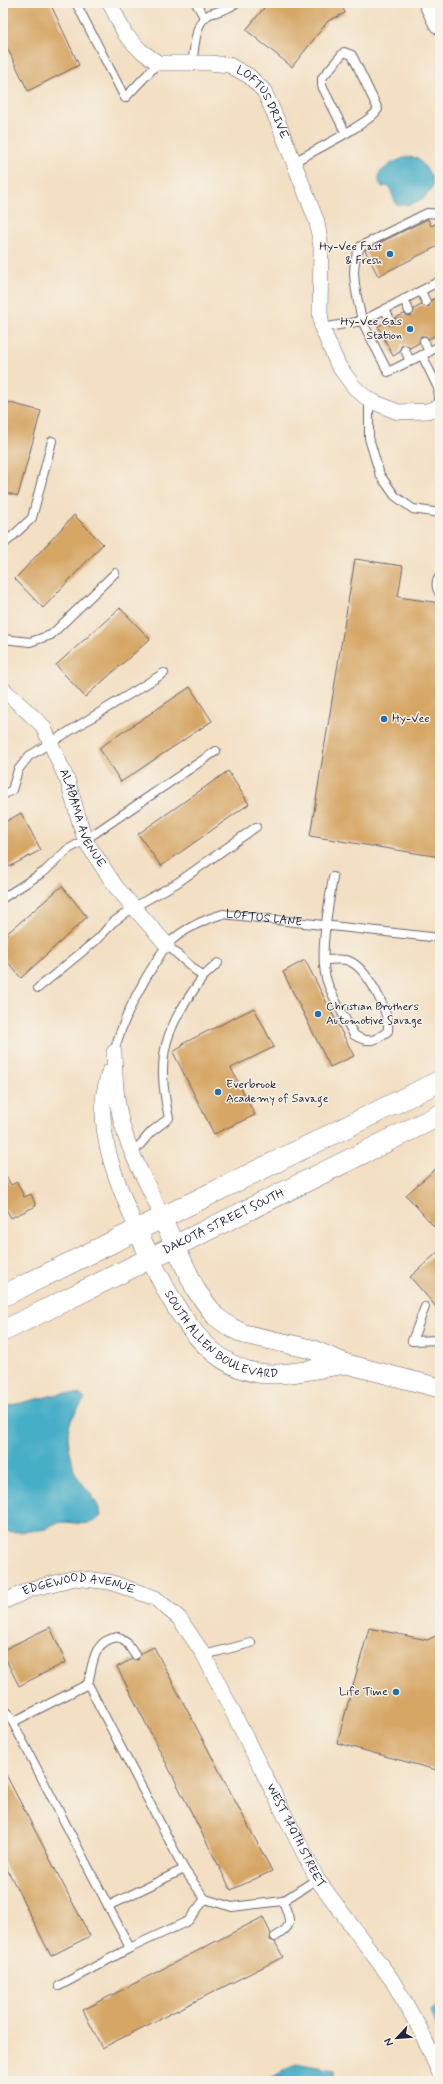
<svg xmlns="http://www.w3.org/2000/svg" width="443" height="2084" font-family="Mynerve,sans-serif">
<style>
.water{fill:#47aec7;stroke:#346881}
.building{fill:#d6a665}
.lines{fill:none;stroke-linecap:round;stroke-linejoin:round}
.service-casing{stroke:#6b646b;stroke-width:10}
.minor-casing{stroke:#6b646b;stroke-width:16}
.tertiary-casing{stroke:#6b646b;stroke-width:20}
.secondary-casing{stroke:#6b646b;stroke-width:22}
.trunk-casing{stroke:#6b646b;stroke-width:24}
.service{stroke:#fff;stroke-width:8}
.minor{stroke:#fff;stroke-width:15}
.tertiary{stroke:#fff;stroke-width:19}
.secondary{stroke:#fff;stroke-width:21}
.trunk{stroke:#fff;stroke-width:22}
.poi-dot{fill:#1f6fb2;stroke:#f7f3e8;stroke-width:1.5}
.labels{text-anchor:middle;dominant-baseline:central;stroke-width:3;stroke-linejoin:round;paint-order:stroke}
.street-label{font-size:12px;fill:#22223b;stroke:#f7f3e8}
.poi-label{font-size:12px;fill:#22223b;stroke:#f7f3e8;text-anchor:end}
</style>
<rect width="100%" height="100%" fill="#f7f3e8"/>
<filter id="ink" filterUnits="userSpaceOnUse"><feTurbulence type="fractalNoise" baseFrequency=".025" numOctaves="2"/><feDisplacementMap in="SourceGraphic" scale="8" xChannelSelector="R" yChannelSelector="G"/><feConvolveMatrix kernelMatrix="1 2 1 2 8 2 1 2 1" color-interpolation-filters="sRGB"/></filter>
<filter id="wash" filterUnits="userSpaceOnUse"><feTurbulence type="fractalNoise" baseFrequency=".012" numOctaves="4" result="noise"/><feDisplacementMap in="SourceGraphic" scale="16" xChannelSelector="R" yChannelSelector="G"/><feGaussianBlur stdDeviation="0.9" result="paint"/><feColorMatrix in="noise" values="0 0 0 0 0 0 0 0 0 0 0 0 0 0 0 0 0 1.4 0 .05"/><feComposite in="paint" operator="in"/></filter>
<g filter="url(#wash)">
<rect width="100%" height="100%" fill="#f3dfc3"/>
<path class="water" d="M406 157 418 158C423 166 430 171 432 179 437 196 409 209 396 204L389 186 382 187 379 182V173L392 163Z
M63 1393 79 1394 85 1399C68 1422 65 1428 71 1456 73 1462 73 1469 76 1474 84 1488 99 1500 101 1516 87 1531 70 1518 54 1524 51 1525 49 1528 46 1529 33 1531 16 1533 3 1531V1407Z
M440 2002V2036L431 2012Z
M297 2063 336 2070 332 2081H266Z"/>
<g id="blocks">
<path class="building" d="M3 3H50L79 65 28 91 3 39Z
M268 3H341L345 13 328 21 292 67 246 30Z
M428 219 431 226 440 222V245L378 276 365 250Z
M440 296V333L429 339 425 336H421L419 343 410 348 406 345H402L400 349V352L393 356 378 326 385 323 389 325H393L395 318 404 314 408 316H411L414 312V309L421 305 429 307 431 300Z
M3 401 41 411 18 496 3 492Z
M74 515 103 544 43 608 15 579Z
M355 559 403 566 398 597 440 603V857L310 836Z
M120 608 150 639 85 697 56 665Z
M190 687 212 721 121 782 99 748Z
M228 771 249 804 161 866 138 834Z
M21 813 41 850 3 870V823Z
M62 886 87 917 21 978 3 956V937Z
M305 960 354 1056 330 1067 283 972Z
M254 1008 274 1047 231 1068 255 1115 214 1134 173 1052 183 1046 182 1044Z
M440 1165V1233L406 1195Z
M3 1170 11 1185 17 1182 24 1197 31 1194 36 1206 11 1218 6 1209 3 1211Z
M440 1250V1311L410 1277Z
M50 1627 66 1662 19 1686 3 1654V1650Z
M369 1628 427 1640 440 1634V1771L337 1743Z
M154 1647 272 1871 231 1890 117 1667 132 1659 138 1660 140 1654Z
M3 1769 90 1936 51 1956 3 1861Z
M263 1917 271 1934 270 1940 275 1942 283 1957 102 2048 83 2010Z"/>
</g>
</g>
<g filter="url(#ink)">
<use href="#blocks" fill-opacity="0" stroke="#6b646b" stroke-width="1"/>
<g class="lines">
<defs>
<g id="service">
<path d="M76 3 125 98 158 63"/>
<path d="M196 3 204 17"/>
<path d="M192 64C195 50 194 20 210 14 219 11 227 10 236 3"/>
<path d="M294 162C311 152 371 123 378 109L352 55 344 52 322 78V86L345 132"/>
<path d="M440 214 427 213 361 246C347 266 358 299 362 321L440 281"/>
<path d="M421 291 426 302"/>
<path d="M404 299 409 311"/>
<path d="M385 309 390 320"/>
<path d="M322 328 362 321 388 372 422 355 438 388 440 408"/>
<path d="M424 341 429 352"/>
<path d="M405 350 410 361"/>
<path d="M422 355 440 346"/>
<path d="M369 400V438L380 475 395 496 413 509 440 513"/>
<path d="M3 545 32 518 52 441"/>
<path d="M440 576C435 582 436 588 440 594"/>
<path d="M3 639 30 642 51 635 115 573"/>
<path d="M3 795 12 790 18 770 29 756 164 673"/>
<path d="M3 898 45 871 67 850 85 840 216 751"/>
<path d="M167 945 203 977 218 963"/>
<path d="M324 960C332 960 342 958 349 961 367 968 390 1012 388 1031 375 1041 369 1044 354 1035 347 1021 329 992 326 978 319 951 329 905 333 877"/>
<path d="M38 988 99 938 112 923 134 907 177 883 256 827"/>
<path id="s1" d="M113 1055C122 1022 137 991 155 963 159 957 163 950 167 945 181 930 205 919 223 914L440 938"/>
<path d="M133 1153 151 1132 169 1118C155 1054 165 1029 203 977"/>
<path d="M425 1307 412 1341 440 1340"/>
<path d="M204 1655 251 1643"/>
<path d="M88 1684C93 1663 93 1640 118 1637L127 1643 135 1655"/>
<path d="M3 1708 8 1713 130 1948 188 1921 205 1899 184 1869 88 1684 13 1722"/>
<path d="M205 1899 232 1907 283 1901 317 1879"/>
<path d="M108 1906 184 1869"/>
<path d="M275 1937C295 1925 290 1921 283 1901"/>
<path d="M59 1986 130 1948"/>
</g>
<g id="minor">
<path id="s2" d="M110 3 125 34 140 50 158 63H209L229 65 249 76 264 91 278 122 317 222 321 248 320 312 322 328 338 365 354 387 369 400 398 412 427 411 440 407"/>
<path id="s3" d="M3 689 43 726 68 782 85 840 116 887 167 945"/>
<path d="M114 1052C115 1081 116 1109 126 1137 135 1165 152 1190 162 1218"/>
<path d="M109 1072C107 1082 103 1092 103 1102 101 1148 120 1188 137 1230"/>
<path id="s4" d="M3 1602 31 1589 75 1578 110 1582 155 1598 179 1618 204 1655 317 1879 392 1980 420 2029 440 2074"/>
</g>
<g id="tertiary">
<path d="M162 1218 196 1290 215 1316 230 1327 244 1334 311 1349 347 1364 440 1388"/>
<path id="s5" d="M137 1230C162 1281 193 1363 258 1373 287 1377 317 1368 345 1364"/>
</g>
<g id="secondary">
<path d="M3 1296 440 1081"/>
<path id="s6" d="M3 1331 440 1115"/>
</g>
<path id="trunk" d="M430 3 440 23"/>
</defs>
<use href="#service" class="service-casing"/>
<use href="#minor" class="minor-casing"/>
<use href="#tertiary" class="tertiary-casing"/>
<use href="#secondary" class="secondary-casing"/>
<use href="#trunk" class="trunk-casing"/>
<use href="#service" class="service"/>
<use href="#minor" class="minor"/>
<use href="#tertiary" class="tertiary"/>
<use href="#secondary" class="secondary"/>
<use href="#trunk" class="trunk"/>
</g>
</g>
<g class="poi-dot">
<circle cx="390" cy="254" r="4"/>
<circle cx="410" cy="329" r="4"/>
<circle cx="384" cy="719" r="4"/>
<circle cx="318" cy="1014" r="4"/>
<circle cx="218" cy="1092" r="4"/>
<circle cx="396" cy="1692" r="4"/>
</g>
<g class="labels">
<g class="street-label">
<text stroke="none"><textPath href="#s2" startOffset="202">LOFTUS DRIVE</textPath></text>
<text stroke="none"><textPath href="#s3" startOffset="155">ALABAMA AVENUE</textPath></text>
<text stroke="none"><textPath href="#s1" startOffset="229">LOFTUS LANE</textPath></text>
<text stroke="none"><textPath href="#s6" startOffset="246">DAKOTA STREET SOUTH</textPath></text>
<text stroke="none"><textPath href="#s5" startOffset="142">SOUTH ALLEN BOULEVARD</textPath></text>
<text stroke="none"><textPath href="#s4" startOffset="80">EDGEWOOD AVENUE</textPath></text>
<text stroke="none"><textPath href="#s4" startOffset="438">WEST 140TH STREET</textPath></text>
</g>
<g class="poi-label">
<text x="382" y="247">Hy-Vee Fast<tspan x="382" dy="14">&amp; Fresh</tspan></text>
<text x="402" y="322">Hy-Vee Gas<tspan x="402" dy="14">Station</tspan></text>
<text x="392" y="719" text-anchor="start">Hy-Vee</text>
<text x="326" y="1007" text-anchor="start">Christian Brothers<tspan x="326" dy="14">Automotive Savage</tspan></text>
<text x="226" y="1085" text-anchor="start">Everbrook<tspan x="226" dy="14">Academy of Savage</tspan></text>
<text x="388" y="1692">Life Time</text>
</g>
</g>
<rect width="443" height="2084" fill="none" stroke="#f7f3e8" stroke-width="16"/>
<g transform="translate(397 2038) rotate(244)" stroke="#f7f3e8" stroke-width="3" paint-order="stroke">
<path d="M0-3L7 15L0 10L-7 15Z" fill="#22223b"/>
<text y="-6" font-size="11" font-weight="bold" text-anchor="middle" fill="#22223b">N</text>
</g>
</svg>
